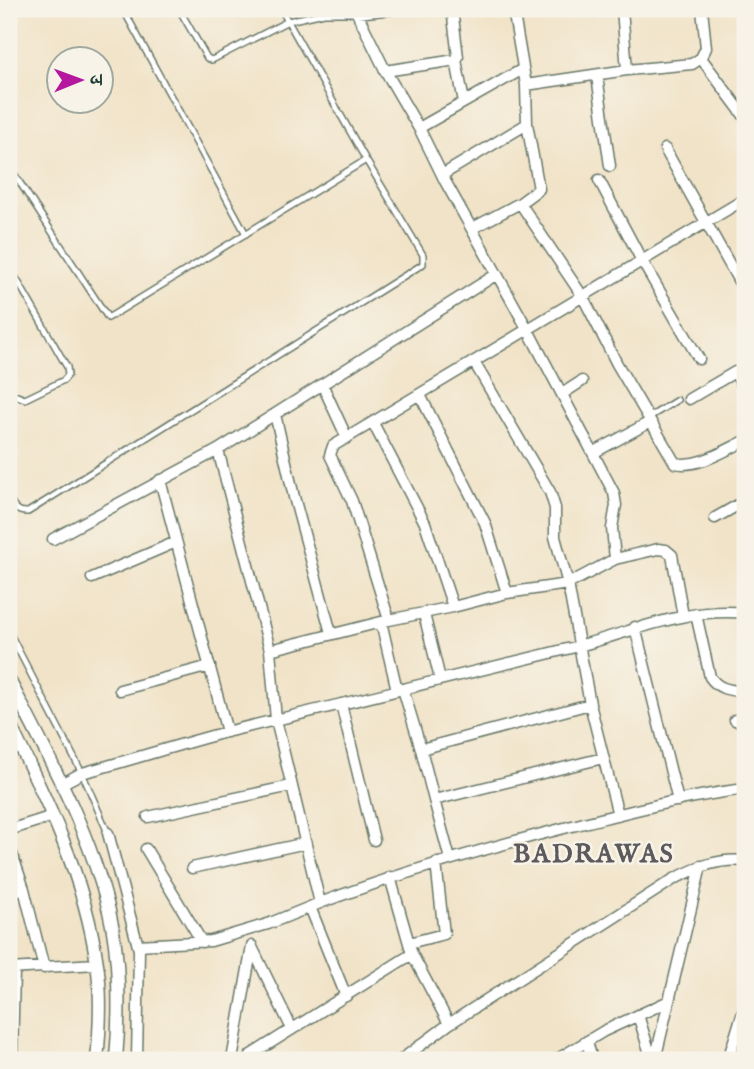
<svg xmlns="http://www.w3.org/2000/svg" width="754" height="1069" font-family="'IM FELL English','Noto Serif Devanagari',serif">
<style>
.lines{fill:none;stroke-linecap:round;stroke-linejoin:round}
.service-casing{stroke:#687768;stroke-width:8}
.minor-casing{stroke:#687768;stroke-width:13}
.tertiary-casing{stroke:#687768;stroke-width:15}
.service{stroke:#fff;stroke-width:5}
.minor{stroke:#fff;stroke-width:10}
.tertiary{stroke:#fff;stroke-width:12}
.labels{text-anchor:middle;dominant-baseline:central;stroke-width:5;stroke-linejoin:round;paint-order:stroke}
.district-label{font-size:26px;font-weight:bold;letter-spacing:2px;fill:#5c5a5d;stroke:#f7f3e8}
</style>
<rect width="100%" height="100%" fill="#f7f3e8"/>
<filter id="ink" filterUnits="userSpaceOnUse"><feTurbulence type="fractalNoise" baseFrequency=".0143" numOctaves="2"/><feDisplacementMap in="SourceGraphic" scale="14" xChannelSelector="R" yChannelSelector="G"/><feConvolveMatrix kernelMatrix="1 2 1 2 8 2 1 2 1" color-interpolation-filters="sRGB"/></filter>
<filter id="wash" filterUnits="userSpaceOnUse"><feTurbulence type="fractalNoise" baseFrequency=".00686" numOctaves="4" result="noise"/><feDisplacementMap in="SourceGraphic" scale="28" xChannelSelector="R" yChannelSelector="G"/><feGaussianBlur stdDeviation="1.57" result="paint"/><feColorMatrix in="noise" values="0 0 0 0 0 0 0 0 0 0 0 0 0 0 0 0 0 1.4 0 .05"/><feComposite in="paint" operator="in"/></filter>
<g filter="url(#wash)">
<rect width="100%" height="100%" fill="#f1e3c8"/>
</g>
<g filter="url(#ink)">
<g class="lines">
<defs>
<path id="service" d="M123 9 246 234
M179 9 207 58 212 60 288 21 324 13H356
M9 166 108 318 366 160
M9 266 67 367 68 375 64 380 25 399 12 394 9 388
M648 418 677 400
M9 498C14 507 17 513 28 512L423 264V255L366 160 281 9
M9 632 82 773 108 833"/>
<path id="minor" d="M393 9 357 13 386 72 421 132 445 181 528 330 614 493 616 505 612 528 615 559
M622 9 627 70
M701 58 745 117
M456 60 464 102
M385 71 456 60 458 57 452 9
M597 76 610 166
M526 85 627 70 692 64 701 58 706 48 702 9
M419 128 523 69
M665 149 745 292
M442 175 527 124
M599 180 642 261 699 359
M520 203 583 297 617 364 675 463C698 468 724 451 745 441
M473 228 520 203 539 189 527 124 526 85 513 9
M474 362 550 492 555 508V537L568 584 590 704 618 815
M322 384 347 438
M562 394 582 381
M420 395 485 523 507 593
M689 399 735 372 745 390
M275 414 294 497 331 633
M373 423 425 523 453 607
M218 450 270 650 389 620
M593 453 650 422
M160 480 227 732
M715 518 745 501
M53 539 218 450 497 274
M92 578 176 542
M424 614 440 679
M696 614 710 677C719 690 730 690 745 692
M683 616 672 555 666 550 658 549 615 559 568 584 507 593 453 607 389 620 352 501 330 455 333 446 745 199
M381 622 397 690
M635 627 678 801
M270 650 276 720 320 903C403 872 486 848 572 826 629 812 687 796 745 789
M403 689 421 749 590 704
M120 690 210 666
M341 704 374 840
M735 720 745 723
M421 749 434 800 603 758
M61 784 82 773C131 760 180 744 230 731 345 703 460 676 575 647 632 632 685 607 745 613
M434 800 450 859
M148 817 291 786
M9 830 53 816
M108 833 139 950 137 1060
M9 845 24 889 44 968
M146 849 202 942
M192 868 306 843
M9 894 24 889
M310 907 346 996
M409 943 444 934 436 863
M138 945 211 941 268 924 320 903
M252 947 292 1029
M412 954 449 1024
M9 969 97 964
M638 1015 652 1060
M587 1041 592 1060
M12 1060 14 969
M232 1060 252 946
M252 1060 251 1055 412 954 390 877
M401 1060 449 1024 674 879C699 867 717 858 745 861
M556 1060 604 1031 669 1001
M655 1060 701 866
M728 1060 745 1005"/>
<path id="tertiary" d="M9 680C47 754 89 829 109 911 120 956 120 1014 116 1060
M9 723C47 800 85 878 97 964 102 995 100 1029 97 1060"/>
</defs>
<use href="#service" class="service-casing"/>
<use href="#minor" class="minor-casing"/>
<use href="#tertiary" class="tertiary-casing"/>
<use href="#service" class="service"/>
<use href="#minor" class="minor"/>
<use href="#tertiary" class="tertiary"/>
</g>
</g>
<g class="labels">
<g class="district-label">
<text x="594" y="854">BADRAWAS</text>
</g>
</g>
<rect width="754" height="1069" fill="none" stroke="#f7f3e8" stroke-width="35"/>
<g transform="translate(80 80) rotate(89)"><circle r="33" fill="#f7f3e8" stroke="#a1aaa0" stroke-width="2"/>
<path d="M0-5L12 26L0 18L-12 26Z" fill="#b5179e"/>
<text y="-10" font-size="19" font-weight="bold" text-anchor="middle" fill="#1f3d34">उ</text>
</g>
</svg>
